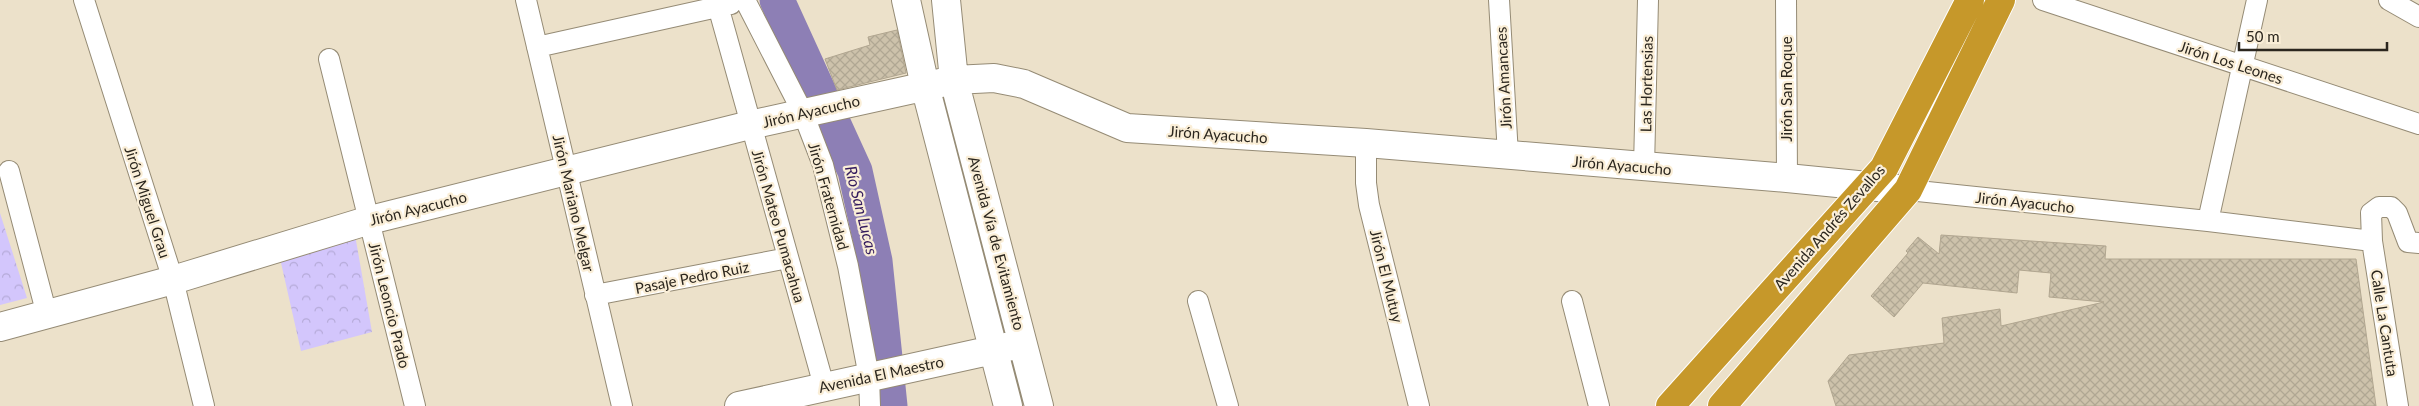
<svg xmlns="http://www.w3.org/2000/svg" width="2419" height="406" font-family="Lato,sans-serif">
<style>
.park{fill:url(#park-crowns)}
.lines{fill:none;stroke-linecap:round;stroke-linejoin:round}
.river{stroke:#8d7fb5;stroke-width:35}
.building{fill:url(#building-cross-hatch);stroke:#b1a690}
.street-casing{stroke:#958b75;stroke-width:22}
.secondary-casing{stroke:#958b75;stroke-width:30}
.highway-casing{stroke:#fff;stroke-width:30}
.street{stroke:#fff;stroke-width:20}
.secondary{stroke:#fff;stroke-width:28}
.highway{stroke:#c6982a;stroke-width:28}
.labels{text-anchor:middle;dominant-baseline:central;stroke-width:4.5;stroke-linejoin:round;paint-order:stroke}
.street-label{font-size:15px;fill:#2b261e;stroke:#faeed7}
.water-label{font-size:16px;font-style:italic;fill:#341b5d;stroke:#faeed7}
</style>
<defs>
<pattern id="park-crowns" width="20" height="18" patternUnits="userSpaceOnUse" patternTransform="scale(1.25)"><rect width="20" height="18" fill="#d3c6fc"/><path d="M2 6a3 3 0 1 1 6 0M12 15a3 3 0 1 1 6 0" fill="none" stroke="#b5aad8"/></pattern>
<pattern id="building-cross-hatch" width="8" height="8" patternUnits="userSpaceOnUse" patternTransform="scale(1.25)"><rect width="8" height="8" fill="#cdc2ab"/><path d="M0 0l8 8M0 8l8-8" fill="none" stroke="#b0a793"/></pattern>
</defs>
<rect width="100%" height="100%" fill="#ece1ca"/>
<path class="park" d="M0 213 27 298 0 305Z
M354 229 372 332 301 351 279 254Z"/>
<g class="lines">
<path class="river" d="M777 0 855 171 875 261 890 406"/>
</g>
<path class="building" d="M897 30 906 73 837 90 825 59 870 45 868 37Z
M1941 235 2106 246 2105 259H2356L2376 406H1836L1828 381 1849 355 1944 343 1942 318 2000 309 2001 326 2104 302 2049 297 2051 273 2019 270 2017 293 1923 283 1894 317 1871 296 1908 253 1906 251 1918 237 1939 254Z"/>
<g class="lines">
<defs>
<path id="street" d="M84 0 173 280 204 406
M526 0 622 406
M745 0 803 113 823 165 848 266 869 377 870 406
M1499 0 1508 155
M1786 0 1787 178
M2043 0 2419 124
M2389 0 2419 17
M718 6 824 386
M537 47 731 4
M329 59 415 406
M1366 143V183L1369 205 1419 406
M1644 167 1648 0
M9 171 47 315
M1908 190 2208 221 2372 241 2371 213 2379 207H2391L2397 213 2408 242 2419 243
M2208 221 2257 0
M2372 241 2398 406
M595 295 788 258
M1198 301 1228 406
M1572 301 1599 406"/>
<path id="secondary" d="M906 0 925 86 1008 406
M946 0 954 80 1039 406
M0 327 173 280 370 220 750 125 954 80 994 78 1024 84 1127 128 1366 143 1787 178 1908 190
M739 406 1011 346"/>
<path id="highway" d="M1670 406 1884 168 1970 0
M1722 406 1908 190 2001 0"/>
</defs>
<use href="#street" class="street-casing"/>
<use href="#secondary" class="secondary-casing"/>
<use href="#highway" class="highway-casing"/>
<use href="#street" class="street"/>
<use href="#secondary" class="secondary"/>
<use href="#highway" class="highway"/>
</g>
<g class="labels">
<g class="street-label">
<text transform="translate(2231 62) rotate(18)">Jirón Los Leones</text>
<text transform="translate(1503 78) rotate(-93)">Jirón Amancaes</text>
<text transform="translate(1646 84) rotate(-89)">Las Hortensias</text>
<text transform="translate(1786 89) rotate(-90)">Jirón San Roque</text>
<text transform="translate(811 111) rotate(-13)">Jirón Ayacucho</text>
<text transform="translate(1218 134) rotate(4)">Jirón Ayacucho</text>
<text transform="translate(1622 165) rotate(5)">Jirón Ayacucho</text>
<text transform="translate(829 196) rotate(74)">Jirón Fraternidad</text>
<text transform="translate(148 202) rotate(72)">Jirón Miguel Grau</text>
<text transform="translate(2025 202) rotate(6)">Jirón Ayacucho</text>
<text transform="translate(574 203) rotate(77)">Jirón Mariano Melgar</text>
<text transform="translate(418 208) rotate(-14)">Jirón Ayacucho</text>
<text transform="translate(779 226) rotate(74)">Jirón Mateo Pumacahua</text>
<text transform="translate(1829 227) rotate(-49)">Avenida Andrés Zevallos</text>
<text transform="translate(997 243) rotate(75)">Avenida Vía de Evitamiento</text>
<text transform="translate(1387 276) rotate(76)">Jirón El Mutuy</text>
<text transform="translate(692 277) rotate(-11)">Pasaje Pedro Ruiz</text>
<text transform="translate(390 305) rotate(76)">Jirón Leoncio Prado</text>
<text transform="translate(2385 323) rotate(81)">Calle La Cantuta</text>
<text transform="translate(881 374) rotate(-12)">Avenida El Maestro</text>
</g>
<g class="water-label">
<text transform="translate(862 210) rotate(76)">Río San Lucas</text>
</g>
</g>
<path d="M2239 42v8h148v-8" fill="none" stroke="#2b261e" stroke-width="2.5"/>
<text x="2246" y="42" font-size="15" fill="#2b261e" stroke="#faeed7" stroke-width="4" paint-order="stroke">50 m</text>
</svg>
